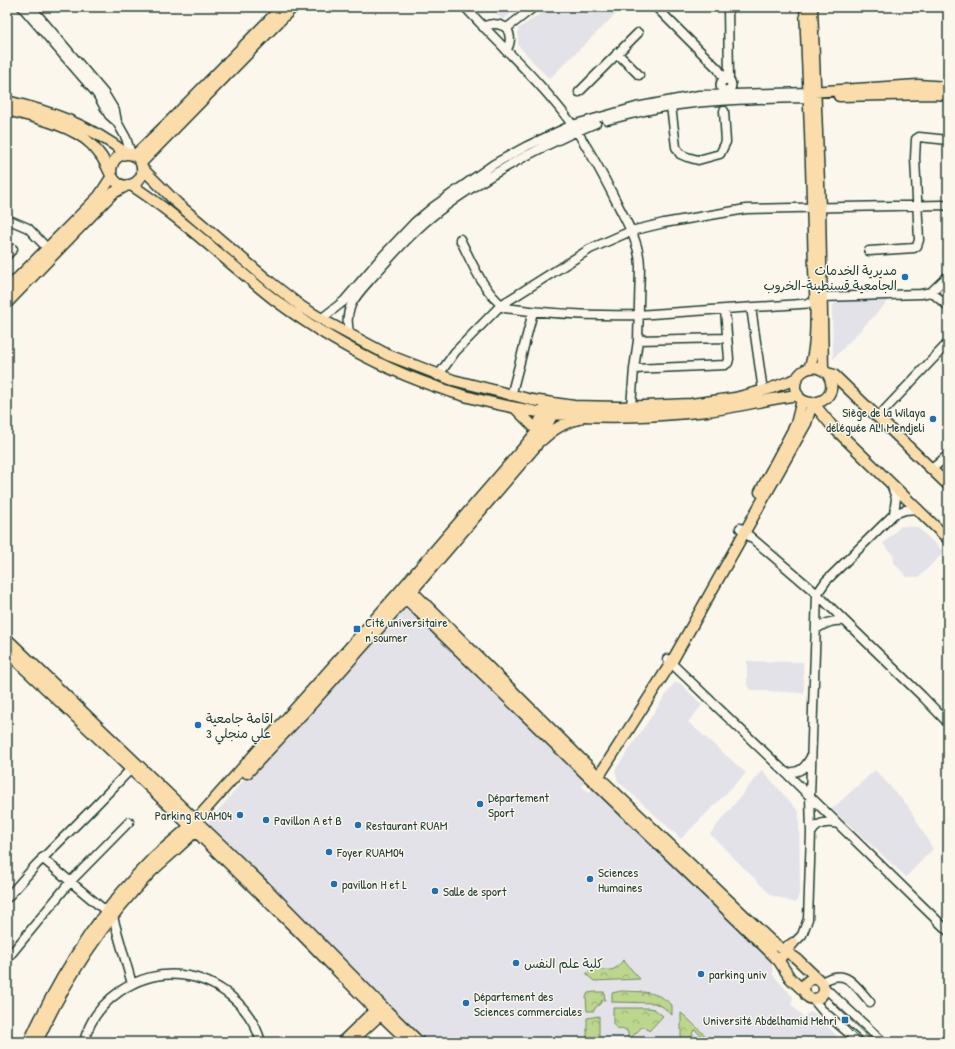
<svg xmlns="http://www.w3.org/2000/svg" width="955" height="1049" font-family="'Patrick Hand','Playpen Sans Arabic',sans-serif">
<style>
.built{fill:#e3e2e9}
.forest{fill:url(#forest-crowns);stroke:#6e8a60}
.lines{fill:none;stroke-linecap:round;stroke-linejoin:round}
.minor-casing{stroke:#1f3d34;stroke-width:11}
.major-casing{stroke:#1f3d34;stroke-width:13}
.minor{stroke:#fbf7ec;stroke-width:8}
.major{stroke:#fbddab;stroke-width:10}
.tram{stroke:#1f3d34;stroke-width:1}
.poi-dot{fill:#1f6fb2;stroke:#fbf7ec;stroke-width:1.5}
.labels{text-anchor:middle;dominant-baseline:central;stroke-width:3;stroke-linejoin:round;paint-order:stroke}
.poi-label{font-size:13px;fill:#1f3d34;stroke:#fbf7ec;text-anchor:start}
</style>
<defs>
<pattern id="forest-crowns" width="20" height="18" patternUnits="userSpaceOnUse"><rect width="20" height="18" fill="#bcd68d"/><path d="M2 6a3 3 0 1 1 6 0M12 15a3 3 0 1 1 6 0" fill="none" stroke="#98af74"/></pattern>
</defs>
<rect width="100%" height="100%" fill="#fbf7ec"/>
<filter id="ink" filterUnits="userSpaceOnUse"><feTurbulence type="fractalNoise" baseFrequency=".025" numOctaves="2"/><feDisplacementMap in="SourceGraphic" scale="8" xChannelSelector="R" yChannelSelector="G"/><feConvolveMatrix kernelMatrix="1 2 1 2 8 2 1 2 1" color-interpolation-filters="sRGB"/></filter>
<g filter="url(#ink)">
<path class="built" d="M489 7H518L503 20Z
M550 7H623L549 79 518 45V29Z
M892 297 833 359 832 309 834 304 840 299Z
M901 526 917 527 944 552 919 577H907L894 563V556L883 544Z
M404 605 575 770 585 778V781L582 787 589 792 592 789H594L688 879 690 881V884L695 889H699L771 959 772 962 773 975 793 997 791 1004 803 1017 810 1012H813L836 1035V1040L839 1042H427L206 825 309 702Z
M747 661 803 662 804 693 750 690 747 685Z
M674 683H680L702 705 688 722 746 773 681 839 618 781 615 770Z
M762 770 799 812 800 890 796 903 771 895 710 834Z
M875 770 908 806 933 849 906 877 832 809Z"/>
<path class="forest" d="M623 960 640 979 594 981 586 974C594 965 604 973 614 969 618 967 621 963 623 960Z
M621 991C642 992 656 990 672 1005V1015L663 1007 654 1003 612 1002V993Z
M595 992H604L605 1000H602L600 1004 595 1008 594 1011H587L586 997 588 993Z
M613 1008H649L654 1009 663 1016 649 1031 645 1027H642L630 1039 628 1037V1033C625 1029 622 1027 617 1029L613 1024Z
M681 1013 686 1017 712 1042H708L695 1030 692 1033 693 1035 688 1042H683L681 1041Z
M599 1016V1042H587V1018Z"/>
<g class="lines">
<defs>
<path id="minor" d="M22 7 97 94 109 115 117 122
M31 7 104 93 115 111 117 122 126 138 131 154
M465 7C500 45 540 81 571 123 589 148 604 177 618 205 628 225 640 244 640 267L638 340 634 369 725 365 728 363 729 359 725 310
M656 7 718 69 725 80
M728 7 729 80
M483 27C492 23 498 23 507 28 511 37 511 43 506 51
M507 28 534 7
M617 53 639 75
M720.5 85a5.5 5.5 0 1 1 11 0a5.5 5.5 0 1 1-11 0Z
M579 92 638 33
M671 106 676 147 680 154 687 157 698 160 720 154 726 142 724 111
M607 120C628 115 649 109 671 106 716 99 763 99 809 98
M7 219 28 228 47 248
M460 239C472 263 483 291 505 308 549 314 593 316 637 315L815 303 822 297 921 294 931 292 948 306
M869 251 914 248 917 246 919 240 915 158 916 139 919 137 948 140
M7 255 13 249
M931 292 948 276
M751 307 763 391
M321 319 344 301 380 259 415 222 433 207 494 164 527 146 572 125 636 107 699 95 809 92
M350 335C341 306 359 293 377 272 396 251 416 228 440 210 487 175 541 146 596 123
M638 340 727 338
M438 376 455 352 501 305 590 249 631 231 664 223 746 209 942 205 948 206
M511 396 533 312
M631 406 634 369
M878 417 948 343
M932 469 948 455
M891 484 896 498 894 514
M740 528 817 594 922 696 948 723
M816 629C826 623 832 620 844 621
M667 659 786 773 948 931
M786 773C801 772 804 769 811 757
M811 833C817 822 827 821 838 824
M42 858 113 917 132 984
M7 898 36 865 94 807 134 766
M788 945 795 942 802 935 808 919 811 833 810 796 817 594 826 581 894 514 905 510 918 509
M7 959 70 882 129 822
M822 982C846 967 855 985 870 1002
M824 987 883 1042
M812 998 822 1010 859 1042
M84 1042C94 1000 139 970 181 975 218 979 251 1006 261 1042"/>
<path id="major" d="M805 7C809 94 812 181 814 268 815 293 819 347 809 368
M812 7 820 208 823 370
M810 92 918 85 948 87
M839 96 934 94 948 95
M7 101C53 112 89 125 127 154
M7 110C33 117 72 125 91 144 95 148 98 152 101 156 107 164 111 180 119 184 130 189 144 181 142 168 141 149 111 148 111 173
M134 156 172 119 282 7
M141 163 293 7
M142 168 178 204 270 282 302 307 330 324 388 355 453 380 532 400 574 406 620 407 691 404 735 398 769 389 796 379
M131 185C170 210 205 242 241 272 252 281 263 291 275 300 345 352 426 391 512 407 523 409 534 412 545 413 598 419 654 417 707 411 738 407 767 399 798 395
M7 289 99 196 112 176
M7 303 113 193 126 186
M827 373C846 403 797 415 795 387 795 375 806 365 818 368 821 369 823 371 826 372 828 374 832 374 834 375L948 485
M814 404 832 426 948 539
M515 408 536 429
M542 440C554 429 563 423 579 419
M760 492 796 424 802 400
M408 587 603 781 771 941 797 959 818 979
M402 595 592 780 768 950 779 961 790 978 805 992
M7 639 265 887 388 1012 419 1042
M7 652C102 741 196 831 289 922 327 959 363 999 402 1035
M247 773 308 708 406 598 536 446 558 404
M594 780 599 776 671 663 806 423 812 404
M781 957 793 943
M804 989a10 10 0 1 1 20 0a10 10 0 1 1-20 0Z
M355 1038 380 1015 382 1009
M29 1042C60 974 100 911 153 858 167 845 183 834 196 820L399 592 525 446 535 434 547 402
M37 1042C64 981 105 919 152 871 168 856 186 842 201 825
M342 1042 375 1010 381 1008"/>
</defs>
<use href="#minor" class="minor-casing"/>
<use href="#major" class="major-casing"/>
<use href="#minor" class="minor"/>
<use href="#major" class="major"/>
<path class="tram" d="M832 1002 873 1042
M828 1008 862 1042"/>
</g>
</g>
<g class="poi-dot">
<circle cx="905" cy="277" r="4"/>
<circle cx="933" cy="419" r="4"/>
<rect x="353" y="625" width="8" height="8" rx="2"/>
<circle cx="198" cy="725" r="4"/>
<circle cx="480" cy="804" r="4"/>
<circle cx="240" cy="815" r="4"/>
<circle cx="266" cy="820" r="4"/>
<circle cx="358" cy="825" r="4"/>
<circle cx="329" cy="852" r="4"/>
<circle cx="590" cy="879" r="4"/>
<circle cx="334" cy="884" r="4"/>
<circle cx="435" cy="891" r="4"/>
<circle cx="516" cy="963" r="4"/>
<circle cx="701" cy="974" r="4"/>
<circle cx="466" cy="1003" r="4"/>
<rect x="841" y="1016" width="8" height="8" rx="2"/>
</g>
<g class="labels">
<g class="poi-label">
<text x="897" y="270" text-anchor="end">مديرية الخدمات<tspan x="897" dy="15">الجامعية قسنطينة-الخروب</tspan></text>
<text x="925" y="412" text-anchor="end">Siège de la Wilaya<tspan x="925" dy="15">déléguée ALI Mendjeli</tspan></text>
<text x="365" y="622">Cité universitaire<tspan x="365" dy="15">n'soumer</tspan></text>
<text x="206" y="718">اقامة جامعية<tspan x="206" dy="15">علي منجلي 3</tspan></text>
<text x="488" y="797">Département<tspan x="488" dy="15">Sport</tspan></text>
<text x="232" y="815" text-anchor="end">Parking RUAM04</text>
<text x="274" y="820">Pavillon A et B</text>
<text x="366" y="825">Restaurant RUAM</text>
<text x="337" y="852">Foyer RUAM04</text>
<text x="598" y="872">Sciences<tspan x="598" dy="15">Humaines</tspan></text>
<text x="342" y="884">pavillon H et L</text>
<text x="443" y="891">Salle de sport</text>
<text x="524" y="963">كلية علم النفس</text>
<text x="709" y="974">parking univ</text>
<text x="474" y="996">Département des<tspan x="474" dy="15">Sciences commerciales</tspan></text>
<text x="837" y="1020" text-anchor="end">Université Abdelhamid Mehri</text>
</g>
</g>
<rect width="955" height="1049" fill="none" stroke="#fbf7ec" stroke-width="24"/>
<rect x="12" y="12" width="931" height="1025" fill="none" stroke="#1f3d34" stroke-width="1.5" filter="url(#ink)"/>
</svg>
